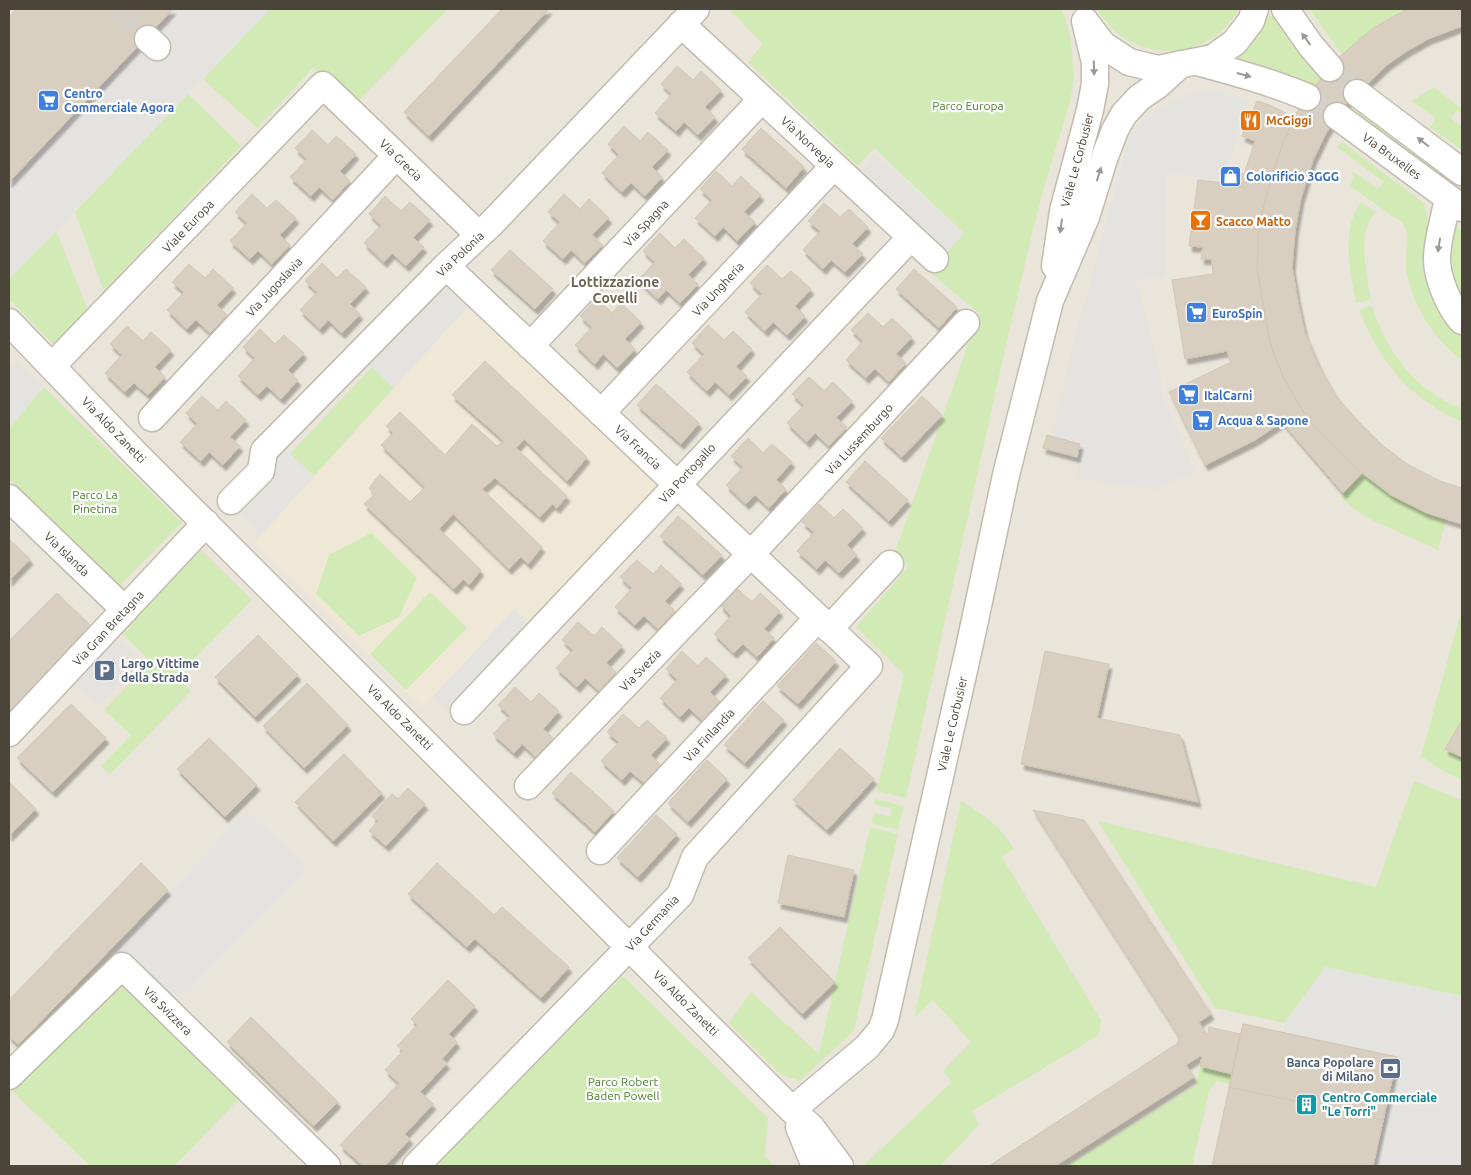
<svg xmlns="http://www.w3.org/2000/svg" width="1471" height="1175" font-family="Ubuntu,sans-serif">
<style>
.residential{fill:#eae5da}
.education{fill:#efe8d6}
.green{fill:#d2eab5}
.parking{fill:#e5e3e0}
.building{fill:#d8cfc1;stroke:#d3c7b4;filter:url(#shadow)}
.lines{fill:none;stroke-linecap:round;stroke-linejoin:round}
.minor-tunnel{stroke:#d4d0c8;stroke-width:26;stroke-dasharray:26 13;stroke-linecap:butt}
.minor-casing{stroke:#c2bbae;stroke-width:29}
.minor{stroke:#fff;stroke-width:26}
.oneway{fill:#9c9892}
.labels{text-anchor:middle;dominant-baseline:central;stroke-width:4.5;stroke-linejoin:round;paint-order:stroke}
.shop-label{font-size:12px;font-weight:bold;fill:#366cbe;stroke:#fff;text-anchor:start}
.park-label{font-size:12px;fill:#4a7f2a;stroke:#fff}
.food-label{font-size:12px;font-weight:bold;fill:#c56008;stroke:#fff;text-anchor:start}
.street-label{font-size:12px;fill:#4b4439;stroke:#fff}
.service-label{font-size:12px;font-weight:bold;fill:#4e5e75;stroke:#fff;text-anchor:start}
.culture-label{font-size:12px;font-weight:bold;fill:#0d838f;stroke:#fff;text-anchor:start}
.neighbourhood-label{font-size:14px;font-weight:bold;fill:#6e6250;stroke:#fff}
</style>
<defs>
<filter id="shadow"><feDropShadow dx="3" dy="5.5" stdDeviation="1" flood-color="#0004"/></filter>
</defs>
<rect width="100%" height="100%" fill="#f6f3ec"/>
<path class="residential" d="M9 9H1462V1166H774L623 976 437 1161 442 1166H9Z"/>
<path class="education" d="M468 306 661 485 531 626 514 610 423 707 254 543Z"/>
<path class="green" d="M270 9H448L354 105 313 68 257 128 203 79Z
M729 9H1062L1070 35 1072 51 1074 76 1070 103 1050 167 1036 217 1003 358 906 798 877 791 904 674 856 627 909 566 895 552 979 313 929 272 964 233 874 148 858 166 748 62 763 44Z
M1097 9H1239C1236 15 1232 19 1228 24 1199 59 1142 59 1111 27 1105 21 1101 16 1097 9Z
M1310 9H1407L1373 28 1343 55 1320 24Z
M1276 13 1323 76 1314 87 1238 63 1242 52 1249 45 1266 18Z
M1434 87 1462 109V113L1457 110 1451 118 1462 127V150L1430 127 1436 118 1411 101Z
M188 94 241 146 104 291 75 212Z
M1358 109 1462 187V194L1354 114Z
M1342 142 1424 203 1427 214 1428 276 1456 329 1462 336V360C1433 339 1410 303 1406 266 1405 252 1410 238 1404 224L1350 186 1353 178 1352 171 1378 189 1384 182 1337 147Z
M1361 202 1376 212C1356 230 1367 276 1371 300L1356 303C1350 273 1341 227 1361 202Z
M1456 226 1462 231V300C1449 277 1450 251 1456 226Z
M56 231 88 310 54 345 9 299V279Z
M1372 306C1387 353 1415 390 1462 409V422C1409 398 1380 363 1359 309Z
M372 367 394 388 314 476 290 454Z
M44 387 182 523 118 587 9 479V428Z
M1362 473 1391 495 1427 513 1446 520 1438 550 1363 516 1340 497Z
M371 533 417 578 399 617 359 636 316 594 329 555Z
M201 550 252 600 177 677 191 691 110 774 101 766 131 735 104 710 151 661 121 632Z
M430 592 467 628 406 690 370 654Z
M1462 609V720L1445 749 1462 757V780L1441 770 1421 756Z
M1414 781 1462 800V996L1325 967 1285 1023 1215 1008 1098 821 1376 887Z
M875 799 904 806 898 830 871 823 874 813 890 817 892 809 874 804Z
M961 801C985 816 999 824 1014 849L1002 857 1101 1020 1099 1035 972 1111 979 1125 940 1166H863L952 1082 943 1071 971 1042 933 1000 914 1018Z
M870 827 898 834 854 1030 800 1081 780 1074 729 1023 751 992 819 1054Z
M623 976 768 1118 765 1155 774 1166H442L437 1161Z
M116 980 239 1099 174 1166H90L10 1089Z
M1200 1066 1232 1074 1230 1084 1217 1081 1209 1091 1192 1166H1067L1196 1085Z"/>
<path class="parking" d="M173 9H270L9 279V182Z
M1211 91 1249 100 1223 181 1167 173 1165 275 1136 281 1161 372V394L1195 471 1155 490 1077 478V457L1080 444 1051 436 1080 319 1130 134 1150 114 1184 95Z
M875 154 964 233 948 251 859 172Z
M429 270 468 306 394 388 354 350Z
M17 362 44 387 9 428V370Z
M275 440 314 476 254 543 257 532 219 494Z
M514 609 546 638 463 725 433 697Z
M112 634 141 661 99 706 69 679Z
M247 811 307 868 172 1008 113 951Z
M1325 967 1462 996V1166H1373L1396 1057 1283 1033 1285 1023Z"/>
<path class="building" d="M16 9H173L9 182V17Z
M502 9H549L429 136 404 112Z
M1407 9H1462V26L1428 39 1407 51 1388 64 1343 107 1326 133 1313 160 1301 198 1295 231 1292 267 1298 302 1305 334 1319 366 1336 396 1359 422 1382 445 1409 465 1440 481 1462 488V524L1427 513 1391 495 1362 473 1307 418 1283 377 1270 343 1257 269 1259 226 1269 186 1282 145 1298 110 1314 87 1337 59 1373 28Z
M677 66 693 80 701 71 721 90 705 107 715 117 698 135 684 122 676 131 655 113 672 94 661 84Z
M1257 101 1270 105 1295 118 1282 145 1269 186 1259 226 1257 269 1270 343 1283 377 1307 418 1362 473 1343 493 1282 422 1255 440 1205 465 1169 392 1231 362 1227 351 1185 359 1172 280 1213 274 1212 259H1201L1203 247 1189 246 1198 180 1225 183 1229 170 1244 174 1255 141 1242 136Z
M624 126 640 141 648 132 668 150 652 167 662 177 645 196 631 183 622 192 602 173 619 155 608 144Z
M761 128 804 167 786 188 742 149Z
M312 130 328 145 336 136 356 154 340 171 350 181 333 200 319 187 311 196 290 177 307 159 295 148Z
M716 171 732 186 741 176 761 195 744 212 755 222 737 241 723 227 715 236 695 218 712 200 700 189Z
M252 194 267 208 276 200 296 218 280 235 290 245 272 264 258 251 250 259 230 241 247 223 235 212Z
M564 194 580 209 589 199 609 218 592 235 603 245 585 263 571 250 563 259 543 241 560 222 548 212Z
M385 196 401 211 410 202 430 220 413 238 424 247 406 266 392 253 384 262 364 243 381 225 369 214Z
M824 203 840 217 849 209 868 227 852 244 863 254 845 272 831 260 823 269 803 250 820 231 808 221Z
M660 233 675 248 684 239 704 258 688 275 698 284 680 303 666 290 658 299 638 280 655 262 643 251Z
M510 250 553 289 535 309 491 270Z
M322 263 337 278 346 269 366 287 350 304 360 314 342 333 328 320 320 329 300 310 317 292 305 281Z
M189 264 205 278 213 269 233 288 217 305 227 315 210 333 196 320 187 329 167 310 184 292 172 282Z
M767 265 782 279 791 271 811 289 795 306 805 316 787 335 773 322 765 331 745 312 762 294 750 283Z
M914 269 957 307 939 328 896 289Z
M597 298 612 313 621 303 641 322 625 339 635 349 617 368 603 354 595 364 575 345 592 327 580 316Z
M868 313 883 327 892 318 912 337 896 354 906 363 889 382 875 369 866 378 846 360 863 341 851 330Z
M708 325 724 340 733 331 752 349 736 367 747 376 729 395 715 382 707 391 687 372 704 354 692 343Z
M127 326 143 341 151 332 171 350 155 367 165 377 148 395 134 383 125 392 105 373 122 355 110 344Z
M260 329 275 344 284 335 304 353 288 370 298 380 281 399 267 386 258 395 238 376 255 358 243 347Z
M485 361 587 457 567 481 524 439 516 448 567 496 557 508 552 504 540 517 495 478 482 489 542 547 528 564 521 557 509 569 453 514 439 529 481 570 469 585 463 579 454 589 364 504 374 495 369 488 380 474 410 502 425 487 381 445 393 433 386 426 400 412 445 455 472 424 497 446 504 441 452 395Z
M809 377 824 391 833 382 852 401 836 418 847 427 829 446 815 433 807 442 787 423 804 405 792 394Z
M656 384 699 423 681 444 637 405Z
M202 396 218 410 226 401 246 420 230 437 240 446 223 465 209 452 201 461 180 442 197 424 186 413Z
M922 396 942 415 902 457 881 438Z
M1047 435 1080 444 1077 457 1043 448Z
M748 438 763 453 772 444 792 462 776 480 786 489 769 508 755 495 746 504 726 485 743 467 731 456Z
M865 461 908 500 889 521 846 482Z
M819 504 834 518 843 509 863 528 847 545 857 555 839 573 825 560 817 569 797 551 814 532 802 522Z
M678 516 722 555 703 575 660 536Z
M9 539 30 559 9 581Z
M637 560 653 574 661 565 681 584 665 601 675 611 658 629 644 616 635 625 615 607 632 588 620 577Z
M736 587 752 602 760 593 780 611 764 629 774 638 757 657 743 644 734 653 714 634 731 616 720 605Z
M57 593 92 627 9 712V641Z
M578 622 594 636 602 627 622 646 606 663 616 672 599 691 585 678 577 687 556 668 573 650 562 640Z
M258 635 298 675 255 717 215 677Z
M816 643 836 661 798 704 777 686Z
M682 651 698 666 706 657 726 675 710 692 720 702 703 721 689 708 680 717 660 698 677 680 666 669Z
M1045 651 1109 664 1097 718 1180 735 1198 802 1021 764Z
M307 683 348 725 304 768 263 726Z
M515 687 531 702 539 693 559 711 543 729 553 738 536 757 522 744 514 753 493 734 510 716 498 705Z
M763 701 784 720 745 763 724 745Z
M71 704 106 738 53 792 17 758Z
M623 714 639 728 647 720 667 738 651 755 661 765 644 783 630 771 622 780 601 761 619 742 607 732Z
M1462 720V757L1445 749Z
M209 738 257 785 225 817 177 769Z
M840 748 874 779 827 830 793 800Z
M344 754 382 793 333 841 295 802Z
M707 760 727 779 688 822 668 803Z
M571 772 614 811 595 832 552 793Z
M9 782 36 809 9 836Z
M408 788 425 804 386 846 369 831 378 821 372 816 392 794 398 799Z
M1033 810 1084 820 1211 1014 1199 1022 1205 1033 1208 1034 1209 1027 1240 1034 1232 1074 1200 1066 1202 1056H1200L1186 1065 1194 1077 1055 1166H989L1178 1043 1179 1036Z
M656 815 677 834 638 877 617 858Z
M788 855 854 870 844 917 778 903Z
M141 863 168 890 18 1045 9 1036V1000Z
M437 863 494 915 502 907 569 967 541 998 475 939 467 947 408 894Z
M780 927 835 982 802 1014 748 958Z
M448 980 475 1006 449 1034 457 1042 442 1059 447 1063 420 1092 433 1104 405 1134 410 1139 385 1166H363L340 1145 399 1083 385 1070 403 1051 397 1046 417 1025 411 1019Z
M251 1017 338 1102 314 1126 227 1042Z
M1243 1024 1397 1057 1373 1166H1212Z
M1243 1024 1397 1057 1383 1120 1229 1087Z"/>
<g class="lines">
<path class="minor-tunnel" d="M115 9 148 39
M1330 68 1357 93
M1307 97 1337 116"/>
<defs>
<path id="minor" d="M1285 9 1311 46 1330 68
M681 24 935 259
M1087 24 1103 45 1129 62 1158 69 1213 58 1235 42 1251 21 1255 9
M148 39 157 47
M1197 62C1234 72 1271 82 1307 97
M1357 93 1462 172
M1337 116 1462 208
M1447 197V204C1443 222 1437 241 1437 259 1437 278 1449 307 1462 321
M1055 266 1063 211 1090 110 1095 84V63L1085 21
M9 322 132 450 792 1110 811 1127 840 1166
M530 346 762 99
M52 366 323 85 479 235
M601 413 834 166
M152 418 396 156
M9 498 125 610
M231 501 261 471 264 451 446 266 490 225 696 9
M829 629 890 564
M464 711 911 237
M9 733 206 523
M528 786 751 554 966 323
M600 851 818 618
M9 1076 122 966 327 1166
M792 1110 867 1047 881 1030 885 1020 969 648 1006 475 1050 301 1086 217 1105 156 1115 130 1124 114 1139 98 1159 84 1181 64
M799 1127 815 1166
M416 1166 680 895 695 857 869 666 446 266"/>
</defs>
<use href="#minor" class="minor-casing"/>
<use href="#minor" class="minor"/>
</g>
<defs><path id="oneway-solid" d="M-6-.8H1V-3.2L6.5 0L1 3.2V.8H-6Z" transform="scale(1.25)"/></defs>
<g class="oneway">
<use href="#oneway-solid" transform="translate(1306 39) rotate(-126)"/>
<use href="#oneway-solid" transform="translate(1094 68) rotate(88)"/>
<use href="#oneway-solid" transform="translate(1244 75) rotate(15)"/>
<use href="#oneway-solid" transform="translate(1423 142) rotate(-143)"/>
<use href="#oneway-solid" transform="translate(1099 174) rotate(-73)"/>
<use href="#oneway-solid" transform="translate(1061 226) rotate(98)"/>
<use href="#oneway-solid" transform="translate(1439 245) rotate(99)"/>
</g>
<defs>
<symbol id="supermarket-square" viewBox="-11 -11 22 22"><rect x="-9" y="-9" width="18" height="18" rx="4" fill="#3f7fe0" stroke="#fff"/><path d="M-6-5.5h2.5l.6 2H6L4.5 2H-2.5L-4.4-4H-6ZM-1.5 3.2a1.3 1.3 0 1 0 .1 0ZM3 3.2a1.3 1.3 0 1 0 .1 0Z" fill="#fff"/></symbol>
<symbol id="restaurant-square" viewBox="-11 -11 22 22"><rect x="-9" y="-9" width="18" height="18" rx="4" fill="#e8710a" stroke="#fff"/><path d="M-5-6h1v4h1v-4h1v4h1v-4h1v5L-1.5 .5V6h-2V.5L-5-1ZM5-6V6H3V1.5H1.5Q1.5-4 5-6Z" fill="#fff"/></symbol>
<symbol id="shop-square" viewBox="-11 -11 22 22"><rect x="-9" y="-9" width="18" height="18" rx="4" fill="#3f7fe0" stroke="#fff"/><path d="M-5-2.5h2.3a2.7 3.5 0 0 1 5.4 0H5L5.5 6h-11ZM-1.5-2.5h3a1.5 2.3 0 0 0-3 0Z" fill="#fff"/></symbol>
<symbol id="bar-square" viewBox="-11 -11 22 22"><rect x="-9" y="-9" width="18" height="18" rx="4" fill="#e8710a" stroke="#fff"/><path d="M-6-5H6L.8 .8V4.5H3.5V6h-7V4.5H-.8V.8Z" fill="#fff"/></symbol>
<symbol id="parking-square" viewBox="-11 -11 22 22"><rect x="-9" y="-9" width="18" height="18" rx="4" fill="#5c6f8a" stroke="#fff"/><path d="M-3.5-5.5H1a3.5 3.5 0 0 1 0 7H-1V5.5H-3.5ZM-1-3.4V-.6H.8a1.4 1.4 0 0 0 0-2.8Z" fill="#fff"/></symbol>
<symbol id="bank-square" viewBox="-11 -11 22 22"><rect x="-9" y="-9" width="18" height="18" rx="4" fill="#5c6f8a" stroke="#fff"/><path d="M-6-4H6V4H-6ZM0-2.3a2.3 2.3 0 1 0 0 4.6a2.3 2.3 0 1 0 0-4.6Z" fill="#fff"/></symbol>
<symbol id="building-square" viewBox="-11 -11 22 22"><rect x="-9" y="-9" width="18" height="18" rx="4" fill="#0f9aa8" stroke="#fff"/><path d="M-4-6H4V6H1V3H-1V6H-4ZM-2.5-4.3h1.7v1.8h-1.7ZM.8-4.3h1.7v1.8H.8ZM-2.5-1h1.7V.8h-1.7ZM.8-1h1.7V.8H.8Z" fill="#fff"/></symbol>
</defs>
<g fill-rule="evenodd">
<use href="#supermarket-square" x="36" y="88" width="25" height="25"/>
<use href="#restaurant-square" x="1238" y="108" width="25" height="25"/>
<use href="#shop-square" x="1218" y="164" width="25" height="25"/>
<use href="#bar-square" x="1188" y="208" width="25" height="25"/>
<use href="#supermarket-square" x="1184" y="300" width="25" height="25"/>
<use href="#supermarket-square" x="1176" y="382" width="25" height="25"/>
<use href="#supermarket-square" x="1190" y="408" width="25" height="25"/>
<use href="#parking-square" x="92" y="658" width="25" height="25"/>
<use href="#bank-square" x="1378" y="1056" width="25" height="25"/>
<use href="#building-square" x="1294" y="1092" width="25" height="25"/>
</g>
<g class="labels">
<g class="shop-label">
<text x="64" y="93">Centro<tspan x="64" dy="14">Commerciale Agora</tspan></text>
<text x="1246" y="176">Colorificio 3GGG</text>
<text x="1212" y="313">EuroSpin</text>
<text x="1204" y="395">ItalCarni</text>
<text x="1218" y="420">Acqua &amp; Sapone</text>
</g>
<g class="park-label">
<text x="968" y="105">Parco Europa</text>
<text x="95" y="494">Parco La<tspan x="95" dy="14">Pinetina</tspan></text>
<text x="623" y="1081">Parco Robert<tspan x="623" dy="14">Baden Powell</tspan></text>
</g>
<g class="food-label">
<text x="1266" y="120">McGiggi</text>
<text x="1216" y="221">Scacco Matto</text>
</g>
<g class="street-label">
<text transform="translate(808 142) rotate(43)">Via Norvegia</text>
<text transform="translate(1392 156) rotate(36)">Via Bruxelles</text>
<text transform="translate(401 160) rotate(44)">Via Grecia</text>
<text transform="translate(1077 160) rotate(-75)">Viale Le Corbusier</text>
<text transform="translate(646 223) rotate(-47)">Via Spagna</text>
<text transform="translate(188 226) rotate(-46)">Viale Europa</text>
<text transform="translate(460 254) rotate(-43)">Via Polonia</text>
<text transform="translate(274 287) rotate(-47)">Via Jugoslavia</text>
<text transform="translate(718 289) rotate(-47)">Via Ungheria</text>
<text transform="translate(114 430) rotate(46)">Via Aldo Zanetti</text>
<text transform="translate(859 439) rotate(-47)">Via Lussemburgo</text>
<text transform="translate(638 447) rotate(43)">Via Francia</text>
<text transform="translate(687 473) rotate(-47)">Via Portogallo</text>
<text transform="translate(67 554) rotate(44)">Via Islanda</text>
<text transform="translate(108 628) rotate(-47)">Via Gran Bretagna</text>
<text transform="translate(640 670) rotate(-46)">Via Svezia</text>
<text transform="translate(400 717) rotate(45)">Via Aldo Zanetti</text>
<text transform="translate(952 724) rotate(-77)">Viale Le Corbusier</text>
<text transform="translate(709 735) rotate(-47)">Via Finlandia</text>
<text transform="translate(652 923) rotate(-47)">Via Germania</text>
<text transform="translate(686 1003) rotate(45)">Via Aldo Zanetti</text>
<text transform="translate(168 1011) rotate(45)">Via Svizzera</text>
</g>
<g class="service-label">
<text x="121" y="663">Largo Vittime<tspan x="121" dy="14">della Strada</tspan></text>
<text x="1374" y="1062" text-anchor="end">Banca Popolare<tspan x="1374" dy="14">di Milano</tspan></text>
</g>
<g class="culture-label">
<text x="1322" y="1097">Centro Commerciale<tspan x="1322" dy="14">"Le Torri"</tspan></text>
</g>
<g class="neighbourhood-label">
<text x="615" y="282">Lottizzazione<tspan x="615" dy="16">Covelli</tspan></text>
</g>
</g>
<rect width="1471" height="1175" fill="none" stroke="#4b4439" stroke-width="20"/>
</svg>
